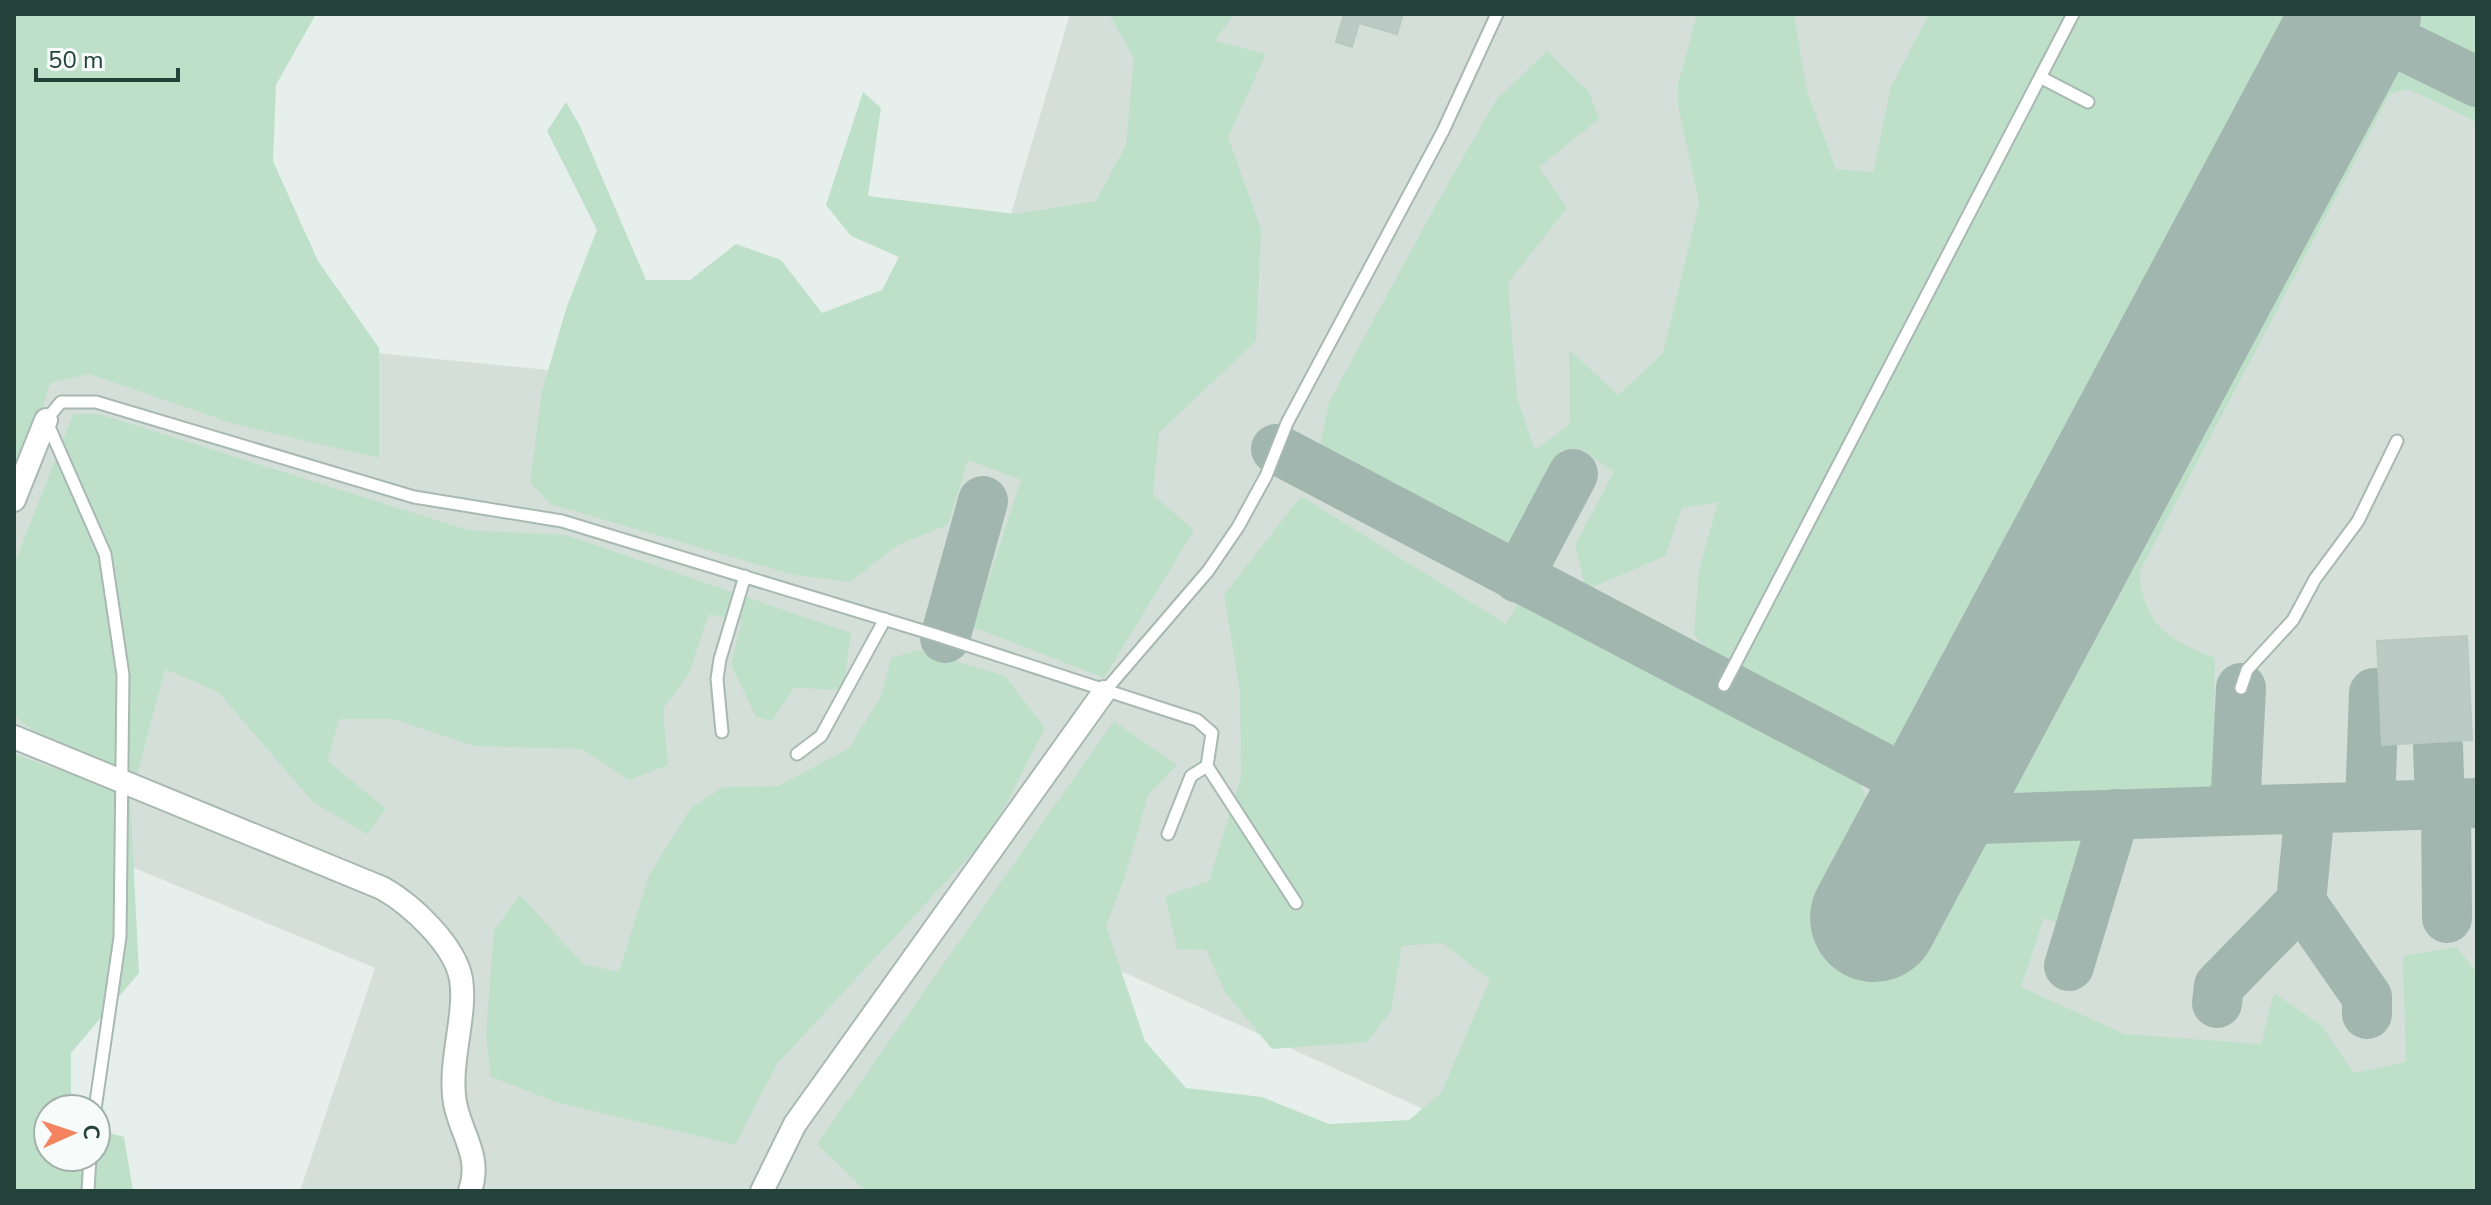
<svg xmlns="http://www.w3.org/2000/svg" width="2491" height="1205" font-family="'Nunito Sans',sans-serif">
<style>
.built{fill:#d4dfda}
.green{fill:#bfe0c8}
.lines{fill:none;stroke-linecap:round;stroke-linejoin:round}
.taxiway{stroke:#a2b6b0;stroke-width:50}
.runway{stroke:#a2b6b0;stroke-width:128}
.building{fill:#bbcac4;stroke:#b8c9c2;stroke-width:2}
.service-casing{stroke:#a8b8b2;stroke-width:15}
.minor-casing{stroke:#a8b8b2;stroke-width:26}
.service{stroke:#fff;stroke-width:11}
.minor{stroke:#fff;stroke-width:22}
</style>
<rect width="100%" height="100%" fill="#e6efeb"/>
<path class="built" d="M1070 14H2477V1081L1603 1191 1079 952 957 1191H300L375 968 14 818V409L44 320 953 410Z"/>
<path class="green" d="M14 14H316L276 85 273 161 318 261 379 348V458L234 424 89 374 50 383 25 465 14 466Z
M1109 14H1234L1215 41 1266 54 1228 137 1261 229 1256 341 1159 433 1153 495 1194 530 1104 678 973 627 1021 480 968 460 948 525 898 545 850 582 794 575 550 504 530 482 542 391 567 306 597 230 547 131 566 102 580 126 646 280H690L736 244 781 260 822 313 882 290 899 257 851 236 826 205 863 92 881 108 868 196 1016 214 1096 201 1126 145 1134 58Z
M1697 14H1794L1807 91 1836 169 1873 172 1891 87 1929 14H2306L1925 731 1886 749 1778 686 1745 689 1694 635 1699 570 1718 502 1682 508 1665 556 1586 590 1575 545 1614 472 1583 450H1561L1545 479 1539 520 1516 548 1490 534 1475 541 1357 486 1319 450 1329 402 1438 201 1496 100 1547 51 1589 92 1599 119 1539 167 1567 208 1508 283 1517 398 1535 450 1570 424 1569 349 1618 395 1663 353 1699 204 1678 105V84Z
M2407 14H2477V72L2398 30Z
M2387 52 2398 54 2477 93V122L2408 89 2390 94 2139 573C2146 627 2167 639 2215 658L2214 710 2224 734 2222 788 2203 804 2136 803 2127 791H2106L2087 802H2015L1996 788Z
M73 414H99L468 530 566 535 851 633 843 690 794 688 772 721 756 717 731 664 742 621 709 614 689 674 663 709 668 765 629 780 582 749 474 746 393 719H339L328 761 386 809 367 834 313 802 218 692 165 669 136 779 31 729 14 716V565Z
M1301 496 1506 624 1519 601 1859 780 1874 819 1833 905 1909 945 1971 832 2082 826 2097 842 2069 927 2044 918 2021 987 2124 1034 2261 1044 2274 993 2321 1025 2354 1073 2406 1062 2403 956 2457 947 2477 974V1191H866L817 1144 1114 721 1177 765 1148 795 1125 877 1106 926 1145 1041 1186 1088 1262 1097 1329 1124 1409 1120 1441 1093 1490 980 1443 943 1402 946 1391 1011 1367 1042 1272 1049 1225 992 1206 950 1177 949 1165 896 1209 881 1241 776 1240 692 1224 595Z
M918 650 1005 676 1045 728 991 833 777 1064 735 1145 556 1102 491 1077 486 1035 494 930 520 895 583 964 619 972 649 875 690 809 723 787 778 786 848 749 881 697 891 658Z
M14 754 130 795 139 973 71 1053V1109H48V1157H96V1129L124 1137 133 1191H14Z"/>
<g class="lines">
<path class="taxiway" d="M2353 21 2477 82
M1276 449 1980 819 2477 803
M1518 578 1573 474
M945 638 983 501
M2438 746 2440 804
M2446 804 2447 918
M2370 806 2374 693
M2235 810 2241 688
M2301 902 2367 997V1014
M2069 966 2115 814
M2217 1003 2219 986 2301 902 2310 809"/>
<path class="runway" d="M1874 918 2357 14"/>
</g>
<path class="building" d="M1344 14H1403L1397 34 1359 23 1352 47 1336 42Z
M2467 636 2472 740 2382 745 2377 641Z"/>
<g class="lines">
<defs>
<path id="service" d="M2040 77 2088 102
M1724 685 2073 14
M2241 688 2247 670 2293 620 2315 579 2358 521 2397 441
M1104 692 1208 571 1238 527 1266 476 1287 423 1443 131 1497 14
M722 732 717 679 720 659 745 576
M797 754 821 736 885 619
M1168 834 1191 776 1207 766
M95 1109 120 937 123 675 105 554 46 420 61 402H96L414 497 562 521 936 635 1197 720 1212 733 1207 766 1296 903
M88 1191 90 1157"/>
<path id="minor" d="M14 500 46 420
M14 737 382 888C411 904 455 945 461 979 467 1015 448 1063 455 1103 461 1135 482 1156 470 1191
M762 1191 795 1124 1104 692"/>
</defs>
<use href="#service" class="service-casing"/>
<use href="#minor" class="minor-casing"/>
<use href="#service" class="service"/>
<use href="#minor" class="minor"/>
</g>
<rect width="2491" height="1205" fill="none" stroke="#24423a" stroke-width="32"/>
<g transform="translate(72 1133) rotate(87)"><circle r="38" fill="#f7fbf9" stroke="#a3b1ad" stroke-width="2"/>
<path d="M0-6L14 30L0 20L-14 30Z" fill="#f4845f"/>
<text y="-12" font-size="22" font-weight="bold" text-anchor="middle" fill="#24423a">С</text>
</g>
<path d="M36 68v12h142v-12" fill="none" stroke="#24423a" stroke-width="4"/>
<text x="48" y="68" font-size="24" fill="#24423a" stroke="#f7fbf9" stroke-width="6" paint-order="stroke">50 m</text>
</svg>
